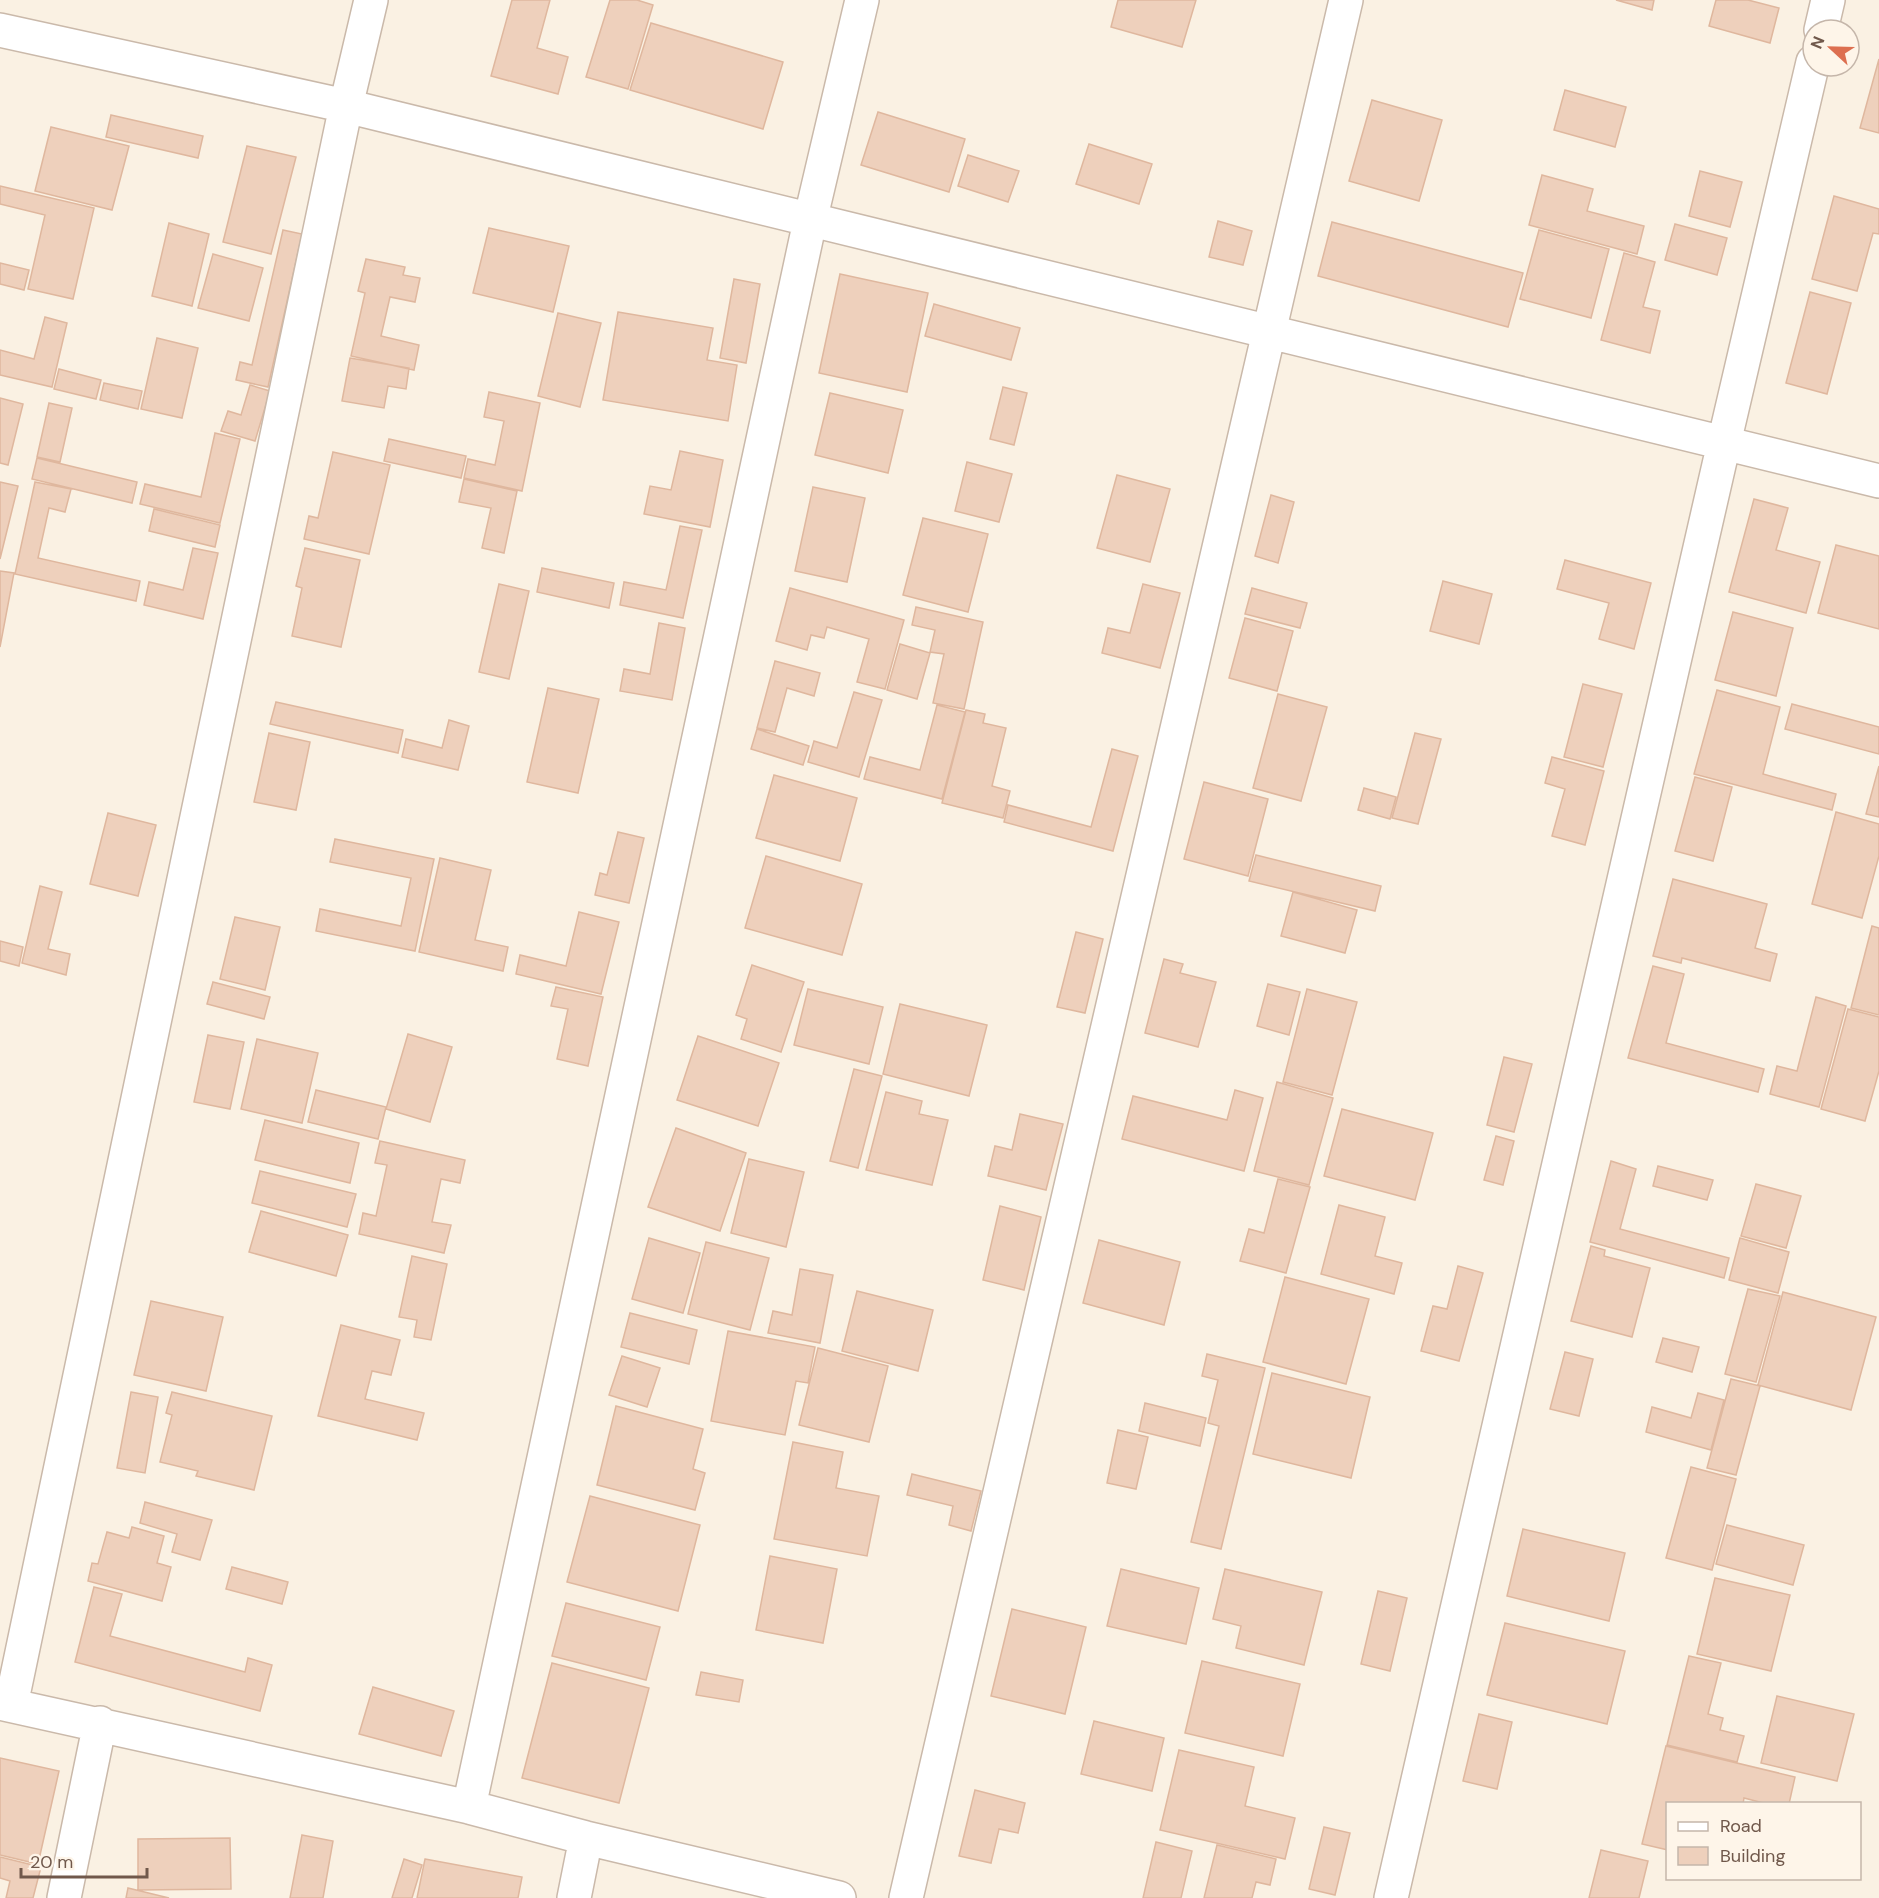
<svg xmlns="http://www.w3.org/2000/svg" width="1879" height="1898" font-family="'DM Sans',sans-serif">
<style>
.building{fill:#eed0bc;stroke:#dfb79e;stroke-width:1.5}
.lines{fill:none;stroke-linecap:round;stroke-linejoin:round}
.street-casing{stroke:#cab9aa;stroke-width:36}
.street{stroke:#fff;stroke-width:33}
</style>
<rect width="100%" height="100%" fill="#faf1e3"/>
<path class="building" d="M512 0H550L537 48 568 57 558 94 491 76Z
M610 0H637L653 5 628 89 586 77Z
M1118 0H1196L1182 47 1111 27Z
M1616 0H1654L1652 10Z
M1716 0H1748L1779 8 1770 43 1709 26Z
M651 23 783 62 763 129 630 90Z
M1879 59V133L1860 128Z
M1565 90 1626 107 1615 147 1554 130Z
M1372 100 1442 120 1419 201 1349 181Z
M878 112 965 139 949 192 861 165Z
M111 115 203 136 198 158 106 137Z
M51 127 129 146 112 210 35 191Z
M1089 144 1152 164 1139 204 1076 184Z
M247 146 296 157 271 254 223 242Z
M968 155 1019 171 1008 202 958 186Z
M1700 171 1742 182 1730 227 1689 216Z
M1542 175 1593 189 1587 211 1644 226 1637 254 1529 225Z
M0 186 94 208 73 299 28 289 45 215 0 204Z
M1834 196 1879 209V234L1873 233 1857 291 1812 279Z
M1218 221 1252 231 1243 265 1209 257Z
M1332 222 1523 273 1508 327 1318 276Z
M169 223 209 234 192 306 152 296Z
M1675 224 1727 238 1717 275 1665 260Z
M489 228 569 246 553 312 473 293Z
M283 230 302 234 268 387 236 380 240 362 252 365Z
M1539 230 1609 249 1591 318 1520 299Z
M1624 253 1655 262 1643 307 1660 311 1650 353 1601 340Z
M213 254 263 268 249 321 198 308Z
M366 259 405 267 403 275 420 278 415 302 390 297 381 336 419 345 414 370 351 356 365 293 358 291Z
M0 263 29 270 24 290 0 284Z
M840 274 928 293 907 392 819 373Z
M734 279 760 284 746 363 720 358Z
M1810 292 1851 303 1827 394 1786 383Z
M934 304 1020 328 1011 360 925 336Z
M618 312 713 328 707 360 737 365 728 421 603 400Z
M558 313 601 323 580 407 538 396Z
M45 317 67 323 52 387 0 375V350L34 359Z
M157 338 198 348 182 418 141 409Z
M350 358 409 368 406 389 388 386 384 408 342 401Z
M59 369 101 380 96 399 54 389Z
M104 383 142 391 138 409 100 400Z
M250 385 270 391 255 441 221 431 228 411 241 415Z
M1003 387 1027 393 1014 445 990 439Z
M489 392 540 403 522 491 464 478 468 459 495 465 504 421 484 417Z
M830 393 903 410 888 473 815 455Z
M0 398 23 404 8 465 0 463Z
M49 403 72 408 60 462 37 457Z
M215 433 240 439 220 523 140 504 145 484 201 497Z
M389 439 466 456 461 478 384 461Z
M680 451 723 460 710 527 644 514 650 486 671 490Z
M333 452 390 465 369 554 304 539 309 516 318 518Z
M37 458 137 482 132 503 32 479Z
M967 462 1012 474 999 522 955 511Z
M1117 475 1170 489 1150 562 1097 548Z
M464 479 517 491 504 553 482 548 491 508 459 502Z
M0 482 18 486 0 559Z
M35 482 71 489 65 512 49 508 38 558 140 581 136 601 15 574Z
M813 487 865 498 847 582 795 571Z
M1271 495 1294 502 1278 563 1255 556Z
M1754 499 1788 508 1776 550 1820 562 1806 613 1729 592Z
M154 509 220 525 215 547 149 531Z
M923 518 988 534 968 612 903 595Z
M680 526 702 530 683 618 620 605 624 582 666 590Z
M1836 545 1879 556V629L1818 613Z
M193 548 218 553 203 619 144 605 149 582 183 590Z
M305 548 360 560 341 647 292 636 302 588 296 586Z
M1565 560 1651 583 1634 649 1599 639 1609 603 1557 589Z
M542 568 614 583 609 608 537 592Z
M0 571 14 573 0 647Z
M1443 581 1492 594 1479 644 1430 631Z
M499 584 529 591 509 679 479 672Z
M1143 584 1180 593 1160 668 1102 653 1108 628 1130 633Z
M790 588 904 620 885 689 857 682 869 639 827 627 824 638 811 635 807 650 776 641Z
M1252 588 1307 603 1300 628 1245 614Z
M916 607 983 622 964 709 933 703 944 654 930 652 935 630 912 625Z
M1733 612 1793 628 1776 696 1715 680Z
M1245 618 1293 631 1277 691 1229 678Z
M659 623 685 628 672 700 620 691 624 669 650 674Z
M900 644 930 653 917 699 887 690Z
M775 661 820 673 814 696 787 688 775 732 757 728Z
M1583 684 1622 694 1603 767 1564 757Z
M548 688 599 699 578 793 527 782Z
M1717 690 1780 707 1763 774 1836 794 1832 810 1694 774Z
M854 692 882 700 859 777 808 762 814 741 837 748Z
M1278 694 1327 707 1301 801 1253 788Z
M276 702 403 730 398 753 270 724Z
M1792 704 1879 727V754L1785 729Z
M937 705 965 712 942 799 864 779 870 757 920 770Z
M966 710 985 714 983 723 1006 728 992 786 1010 791 1003 818 942 803Z
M449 720 469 726 458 770 402 757 406 739 442 748Z
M757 729 809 746 803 765 751 749Z
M269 733 310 742 296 810 254 802Z
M1415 733 1441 739 1418 824 1392 818Z
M1112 749 1138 756 1113 851 1004 822 1008 805 1091 827Z
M1552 757 1604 771 1585 845 1552 836 1565 789 1545 783Z
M1879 766V817L1866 814Z
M774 775 857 798 840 861 756 838Z
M1695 777 1732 787 1713 861 1675 851Z
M1204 782 1268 799 1248 876 1184 859Z
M1364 788 1396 797 1390 819 1358 810Z
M1836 812 1879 824V856L1862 918 1812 904Z
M108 813 156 825 138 896 90 884Z
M618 832 644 838 629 903 595 895 600 873 607 875Z
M335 839 434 859 415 951 316 931 320 909 401 926 411 878 330 862Z
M1256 855 1381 886 1375 911 1249 881Z
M766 856 862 884 842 955 745 928Z
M440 858 491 870 475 940 508 947 503 971 419 952Z
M1673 879 1767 904 1755 948 1777 954 1770 981 1682 958 1681 963 1653 956Z
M40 886 62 892 48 949 70 954 66 975 22 963Z
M1293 892 1357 910 1345 953 1281 936Z
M579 912 619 922 601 994 516 974 520 955 566 966Z
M235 917 280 927 265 990 220 979Z
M1872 926 1879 928V1015L1851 1008Z
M1076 932 1103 939 1085 1013 1057 1007Z
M0 941 23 947 19 966 0 961Z
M1164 959 1183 964 1180 973 1216 982 1198 1047 1145 1033Z
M752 965 804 982 781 1052 741 1039 747 1019 736 1015Z
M1653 966 1684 974 1666 1043 1764 1069 1758 1092 1628 1058Z
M213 982 270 997 264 1019 207 1004Z
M1268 984 1300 992 1289 1035 1257 1026Z
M556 987 603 997 588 1066 557 1059 568 1009 551 1006Z
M808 989 883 1007 869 1064 794 1045Z
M1307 989 1357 1002 1332 1095 1283 1082Z
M1816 997 1846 1006 1819 1107 1770 1094 1777 1066 1797 1071Z
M900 1004 987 1025 969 1096 883 1074Z
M1848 1009 1879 1017V1071L1865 1121 1821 1109Z
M408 1034 452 1047 430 1122 386 1109Z
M208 1035 244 1042 230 1109 194 1102Z
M698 1036 779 1063 758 1126 677 1100Z
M257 1039 318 1053 302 1123 241 1109Z
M1504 1057 1532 1064 1514 1132 1487 1125Z
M854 1069 882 1076 858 1168 830 1161Z
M1277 1082 1333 1098 1309 1185 1254 1171Z
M316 1090 386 1107 378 1139 308 1122Z
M1235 1090 1263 1098 1244 1171 1122 1139 1133 1096 1227 1120Z
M886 1092 922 1101 919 1114 948 1120 932 1185 866 1170Z
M1342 1109 1433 1133 1415 1200 1324 1176Z
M1020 1114 1063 1124 1046 1190 988 1176 995 1146 1012 1150Z
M265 1120 359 1143 350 1183 255 1160Z
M676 1128 746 1153 720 1231 648 1207Z
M1496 1136 1514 1141 1503 1185 1484 1180Z
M380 1141 465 1160 460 1183 441 1179 432 1222 451 1225 444 1253 359 1234 363 1213 376 1216 387 1165 375 1163Z
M749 1159 804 1172 786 1247 731 1233Z
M1611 1161 1636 1169 1620 1229 1729 1258 1724 1278 1590 1242Z
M1658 1166 1713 1180 1707 1200 1653 1186Z
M260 1171 356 1194 347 1227 252 1203Z
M1278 1179 1310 1187 1286 1273 1240 1261 1249 1229 1264 1233Z
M1756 1184 1801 1196 1786 1248 1741 1236Z
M1339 1205 1385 1217 1375 1256 1402 1263 1394 1294 1321 1274Z
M1000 1206 1041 1217 1024 1290 983 1280Z
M261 1211 348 1235 336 1276 249 1252Z
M649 1238 700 1253 683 1313 632 1299Z
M1740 1238 1789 1252 1778 1293 1729 1280Z
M1099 1240 1180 1262 1164 1325 1083 1303Z
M706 1242 769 1258 750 1330 688 1314Z
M1591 1246 1605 1250 1604 1256 1650 1268 1632 1337 1571 1321Z
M412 1256 447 1264 431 1340 414 1337 417 1320 399 1317Z
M1458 1266 1483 1273 1459 1361 1421 1351 1433 1306 1447 1309Z
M800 1269 833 1275 820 1343 768 1333 773 1311 792 1315Z
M1285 1277 1369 1299 1346 1384 1263 1362Z
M1748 1289 1780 1296 1756 1382 1725 1374Z
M857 1291 933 1310 918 1371 842 1351Z
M1783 1292 1876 1317 1851 1410 1758 1385Z
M151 1301 223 1317 206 1391 134 1375Z
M630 1313 697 1330 689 1364 621 1347Z
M341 1325 400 1340 391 1375 372 1371 365 1399 424 1413 417 1440 318 1416Z
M728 1331 815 1347 808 1383 796 1381 785 1435 711 1421Z
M1663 1338 1699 1347 1692 1372 1656 1362Z
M818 1348 888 1366 869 1442 799 1425Z
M1565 1352 1593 1359 1579 1416 1550 1409Z
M1207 1354 1265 1368 1221 1549 1191 1542 1219 1426 1208 1423 1218 1380 1202 1376Z
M622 1356 660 1368 647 1407 609 1395Z
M1272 1373 1370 1397 1351 1478 1253 1454Z
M1731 1379 1760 1386 1736 1475 1707 1468Z
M131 1392 158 1397 145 1473 117 1468Z
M172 1392 272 1416 254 1490 196 1476 198 1471 160 1462 172 1415 166 1413Z
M1698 1393 1724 1400 1711 1450 1646 1432 1652 1407 1691 1418Z
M1145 1403 1206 1418 1200 1446 1139 1431Z
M616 1406 703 1429 693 1469 705 1473 695 1510 597 1485Z
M1118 1430 1148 1437 1136 1489 1107 1483Z
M793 1442 843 1452 836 1488 879 1496 867 1556 774 1539Z
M1691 1467 1736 1479 1712 1570 1666 1558Z
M912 1474 981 1491 971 1531 949 1525 953 1506 907 1495Z
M590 1496 700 1525 678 1611 567 1582Z
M145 1502 212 1520 200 1560 172 1552 177 1534 140 1523Z
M1727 1525 1804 1545 1793 1585 1716 1564Z
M132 1527 164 1536 157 1563 171 1567 162 1601 88 1581 92 1563 98 1564 107 1532 129 1538Z
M1523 1529 1625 1553 1609 1621 1507 1596Z
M770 1556 837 1569 823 1643 756 1630Z
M232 1567 288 1582 282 1604 226 1589Z
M1121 1569 1199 1588 1186 1644 1107 1626Z
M1225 1569 1322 1592 1304 1665 1236 1648 1241 1626 1213 1619Z
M1715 1578 1790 1595 1771 1671 1697 1654Z
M94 1587 122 1594 110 1636 245 1672 248 1658 272 1665 260 1711 75 1662Z
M1378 1591 1407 1598 1390 1671 1361 1664Z
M566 1603 660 1627 646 1680 552 1656Z
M1012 1609 1086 1627 1065 1714 991 1696Z
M1505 1623 1625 1651 1607 1724 1487 1695Z
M1689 1656 1721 1663 1708 1714 1723 1718 1720 1730 1744 1736 1737 1762 1667 1745Z
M1202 1661 1300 1684 1283 1756 1185 1733Z
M552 1663 649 1688 619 1803 522 1778Z
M701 1672 743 1680 739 1702 696 1695Z
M373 1687 454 1711 441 1756 359 1734Z
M1777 1696 1854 1714 1837 1781 1761 1763Z
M1479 1714 1512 1722 1497 1789 1463 1781Z
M1094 1721 1164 1738 1152 1791 1081 1774Z
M1666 1746 1795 1777 1789 1804H1767L1744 1798 1743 1804H1668V1850L1642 1844Z
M1179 1750 1254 1767 1245 1806 1295 1818 1285 1859 1160 1830Z
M0 1758 59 1771 38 1864 0 1855Z
M975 1790 1025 1803 1018 1833 999 1829 991 1863 959 1856Z
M1324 1827 1350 1833 1335 1895 1309 1889Z
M302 1835 333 1841 323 1898H290Z
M230 1838 231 1889 138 1890V1839Z
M1156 1842 1192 1851 1181 1898H1143Z
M1217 1845 1276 1859 1270 1885 1256 1882 1252 1898H1204Z
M1601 1850 1648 1861 1639 1898H1589Z
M0 1857 41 1867 33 1898H6L10 1881 0 1878Z
M404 1859 422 1865 412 1898H392Z
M425 1859 522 1877 518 1898H417Z
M128 1888 169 1898H126Z"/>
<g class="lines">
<defs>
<path id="street" d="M0 30 346 106 1879 481
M1821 30 1828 0
M0 1703 469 1807 586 1838 839 1898
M11 1705 346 106 371 0
M469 1807 810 221 862 0
M64 1898 100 1723
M574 1898 586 1838
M906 1898 1346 0
M1391 1898 1724 443 1813 62"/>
</defs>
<use href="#street" class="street-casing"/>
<use href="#street" class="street"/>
</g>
<rect x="1666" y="1802" width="195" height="78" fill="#fef5e9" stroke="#c5b6aa" stroke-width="1.5"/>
<rect x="1678" y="1822" width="30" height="9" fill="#ffffff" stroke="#c5b6aa" stroke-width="1.5"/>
<text x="1720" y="1832" font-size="18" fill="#70584b">Road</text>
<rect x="1678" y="1847" width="30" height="18" fill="#eed0bc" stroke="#c5b6aa" stroke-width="1.5"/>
<text x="1720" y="1862" font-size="18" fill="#70584b">Building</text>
<g transform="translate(1831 48) rotate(292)"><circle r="28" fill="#fef5e9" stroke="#c5b6aa" stroke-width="1.5"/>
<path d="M0-4.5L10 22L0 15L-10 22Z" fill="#dd6f50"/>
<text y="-9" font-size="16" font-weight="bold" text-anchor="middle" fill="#70584b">N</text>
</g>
<path d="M21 1868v9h126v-9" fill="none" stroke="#70584b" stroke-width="3"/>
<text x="30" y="1868" font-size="18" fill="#70584b" stroke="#fef5e9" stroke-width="4.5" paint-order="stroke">20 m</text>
</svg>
